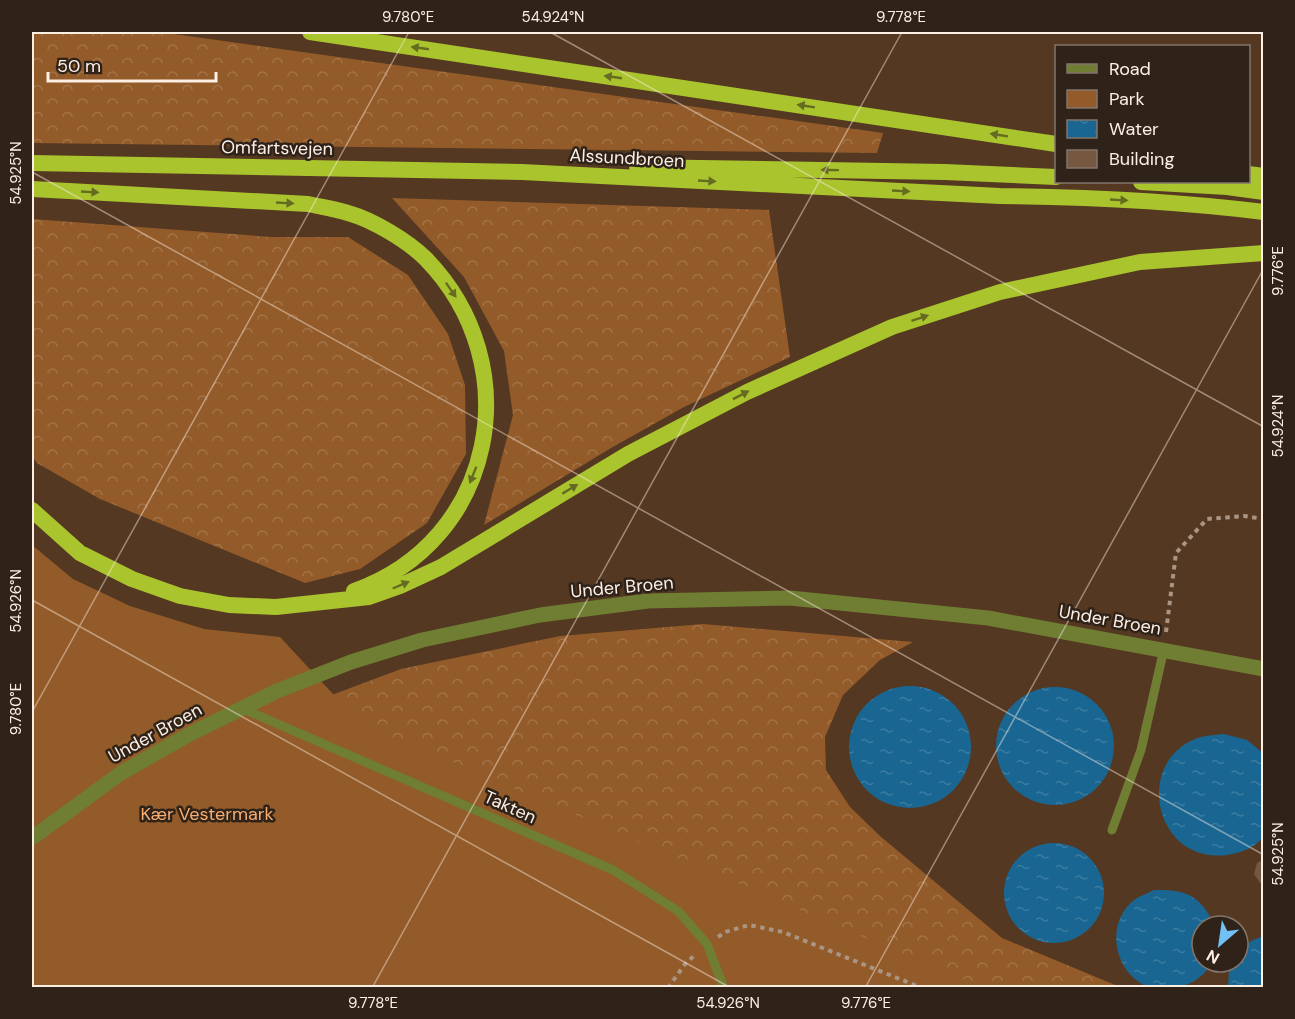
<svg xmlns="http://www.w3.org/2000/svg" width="1295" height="1019" font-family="'DM Sans',sans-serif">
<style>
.forest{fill:url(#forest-crowns)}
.park{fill:#935b29}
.water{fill:url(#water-ripples)}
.building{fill:#765841}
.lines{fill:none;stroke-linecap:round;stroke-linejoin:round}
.path{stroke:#aa9584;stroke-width:4;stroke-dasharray:4.5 4.5;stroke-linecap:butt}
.service{stroke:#6f7e33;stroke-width:9}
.tertiary{stroke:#6f7e33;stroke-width:15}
.trunk{stroke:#aac42e;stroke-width:16}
.oneway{fill:#666b22}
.ticks{fill:none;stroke:#feefe5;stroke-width:1.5;stroke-opacity:0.45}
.labels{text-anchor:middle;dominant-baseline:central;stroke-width:5;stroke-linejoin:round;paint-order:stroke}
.street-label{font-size:18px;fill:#feefe5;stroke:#2f2319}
.park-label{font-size:18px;fill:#f9ae70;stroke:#2f2319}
.neatline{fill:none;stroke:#feefe5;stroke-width:2}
.ticks-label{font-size:15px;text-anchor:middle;fill:#feefe5}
</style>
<defs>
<pattern id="forest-crowns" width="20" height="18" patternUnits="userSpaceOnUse" patternTransform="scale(1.5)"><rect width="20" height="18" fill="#935b29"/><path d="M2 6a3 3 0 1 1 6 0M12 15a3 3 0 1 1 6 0" fill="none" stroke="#a37348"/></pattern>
<pattern id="water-ripples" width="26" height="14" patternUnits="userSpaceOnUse" patternTransform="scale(1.5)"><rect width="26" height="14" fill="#196692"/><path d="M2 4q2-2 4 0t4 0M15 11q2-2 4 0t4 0" fill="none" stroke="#3c7ca1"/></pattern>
</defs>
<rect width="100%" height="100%" fill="#543821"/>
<path class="forest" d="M32 32H159L883 133 877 153 32 143Z
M392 198 769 210 790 357 684 407 611 448 484 525 513 415 504 351 464 277Z
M32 219 271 237H348L408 275 448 334 465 385 466 454 427 523 360 569 305 583 100 499 37 463 32 456Z
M703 624 913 642 880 660 843 695 825 737 826 770 850 807 880 836 1002 938 1120 987H955L289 711 401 669 560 636Z"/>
<path class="park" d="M32 545 73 579 130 606 204 629 280 637 360 723 981 987H32Z"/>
<path class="water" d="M849 747a61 61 0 1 1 122 0a61 61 0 1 1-122 0Z
M996 746a59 59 0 1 1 118 0a59 59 0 1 1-118 0Z
M1224 734 1247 740 1263 753V837C1255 848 1240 853 1227 855 1152 864 1133 757 1201 737 1208 735 1217 735 1224 734Z
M1004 893a50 50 0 1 1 100 0a50 50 0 1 1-100 0Z
M1154 890C1187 889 1201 896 1215 926H1202V962H1211C1202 987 1160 997 1139 982 1111 963 1107 918 1137 898 1142 895 1149 893 1154 890Z
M1263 936V987H1228L1229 971 1233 962H1238V953L1251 941Z"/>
<path class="building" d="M1264 859V884L1260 883 1254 874 1257 863Z"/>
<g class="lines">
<path class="path" d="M1166 632 1176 553 1207 519 1244 516 1264 519
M718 937 725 932 749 925 783 932 922 988
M668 988 685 964 695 955"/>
<path class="service" d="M241 708 613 870 678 911 707 944 724 988
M1112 830 1141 750 1164 649"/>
<path class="tertiary" d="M32 838 121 773 188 735 277 691 351 662 422 640 540 615 648 601 790 598 988 618 1264 669"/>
<path class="trunk" d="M310 32 1056 144
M32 163 522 172 1000 196C1088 197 1176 201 1264 212
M637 167 945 172 1056 177
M1248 174 1264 176
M1141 182 1227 187 1264 192
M32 189 308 204C322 207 335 209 348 213 373 220 408 241 426 259 529 365 496 541 354 591
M32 510 80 553 132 579 180 596 229 605 276 607 369 597 400 586 441 567 628 454 747 392 892 327 1000 292 1140 262 1264 253"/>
</g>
<defs><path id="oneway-solid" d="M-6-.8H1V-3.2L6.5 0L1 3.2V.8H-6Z" transform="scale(1.5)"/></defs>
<g class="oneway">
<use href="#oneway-solid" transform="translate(420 48) rotate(-172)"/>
<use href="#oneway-solid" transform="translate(613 77) rotate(-172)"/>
<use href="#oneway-solid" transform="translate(806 106) rotate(-171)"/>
<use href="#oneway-solid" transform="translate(999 135) rotate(-171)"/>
<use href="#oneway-solid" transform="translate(830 170) rotate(-179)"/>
<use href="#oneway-solid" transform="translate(707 181) rotate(3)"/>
<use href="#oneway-solid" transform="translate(901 191) rotate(3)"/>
<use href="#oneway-solid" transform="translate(90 192) rotate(3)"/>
<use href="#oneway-solid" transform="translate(1119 200) rotate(3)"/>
<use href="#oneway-solid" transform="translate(285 203) rotate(3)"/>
<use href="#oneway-solid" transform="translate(451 290) rotate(55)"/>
<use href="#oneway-solid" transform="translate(920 318) rotate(-18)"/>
<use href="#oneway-solid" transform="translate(741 395) rotate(-27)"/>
<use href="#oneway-solid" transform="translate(473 475) rotate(112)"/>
<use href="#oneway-solid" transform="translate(570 489) rotate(-31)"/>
<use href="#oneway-solid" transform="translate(401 585) rotate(-23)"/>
</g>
<path class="ticks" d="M550 32 1264 427M32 172 1264 855M32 600 731 988M32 712 409 32M372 988 902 32M865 988 1264 268"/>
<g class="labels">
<g class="street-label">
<text transform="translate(277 148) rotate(1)">Omfartsvejen</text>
<text transform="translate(627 158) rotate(3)">Alssundbroen</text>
<text transform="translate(622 587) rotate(-5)">Under Broen</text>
<text transform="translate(1110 620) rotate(10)">Under Broen</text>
<text transform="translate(155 733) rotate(-29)">Under Broen</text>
<text transform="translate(510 807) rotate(24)">Takten</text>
</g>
<g class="park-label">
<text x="207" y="814">Kær Vestermark</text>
</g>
</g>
<rect width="1295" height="1019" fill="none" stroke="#2f2319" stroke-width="66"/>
<rect x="1055" y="45" width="195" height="138" fill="#2f2319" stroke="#82756b" stroke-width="1.5"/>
<rect x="1067" y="64" width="30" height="9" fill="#6f7e33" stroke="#82756b" stroke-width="1.5"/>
<text x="1109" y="75" font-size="18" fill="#feefe5">Road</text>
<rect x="1067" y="90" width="30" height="18" fill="#935b29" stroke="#82756b" stroke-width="1.5"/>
<text x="1109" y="105" font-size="18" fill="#feefe5">Park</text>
<rect x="1067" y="120" width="30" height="18" fill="url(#water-ripples)" stroke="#82756b" stroke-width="1.5"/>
<text x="1109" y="135" font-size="18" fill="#feefe5">Water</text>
<rect x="1067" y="150" width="30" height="18" fill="#765841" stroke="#82756b" stroke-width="1.5"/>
<text x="1109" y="165" font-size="18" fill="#feefe5">Building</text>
<g transform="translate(1220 944) rotate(209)"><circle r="28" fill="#2f2319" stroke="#82756b" stroke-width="1.5"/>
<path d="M0-4.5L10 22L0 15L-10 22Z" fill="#72c1f5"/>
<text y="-9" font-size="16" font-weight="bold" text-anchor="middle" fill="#feefe5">N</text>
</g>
<path d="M48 72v9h168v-9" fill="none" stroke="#feefe5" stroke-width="3"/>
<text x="57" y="72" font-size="18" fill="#feefe5" stroke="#2f2319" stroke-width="4.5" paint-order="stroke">50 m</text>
<rect x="33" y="33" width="1229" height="953" class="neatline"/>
<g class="ticks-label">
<text x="408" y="22">9.780°E</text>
<text x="553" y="22">54.924°N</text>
<text x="901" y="22">9.778°E</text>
<text transform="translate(16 173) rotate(-90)" y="5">54.925°N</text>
<text transform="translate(1278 271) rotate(-90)" y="5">9.776°E</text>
<text transform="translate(1278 426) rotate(-90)" y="5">54.924°N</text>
<text transform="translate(16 601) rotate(-90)" y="5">54.926°N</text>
<text transform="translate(16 709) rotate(-90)" y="5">9.780°E</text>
<text transform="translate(1278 854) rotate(-90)" y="5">54.925°N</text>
<text x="373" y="1008">9.778°E</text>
<text x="728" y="1008">54.926°N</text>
<text x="866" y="1008">9.776°E</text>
</g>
</svg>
